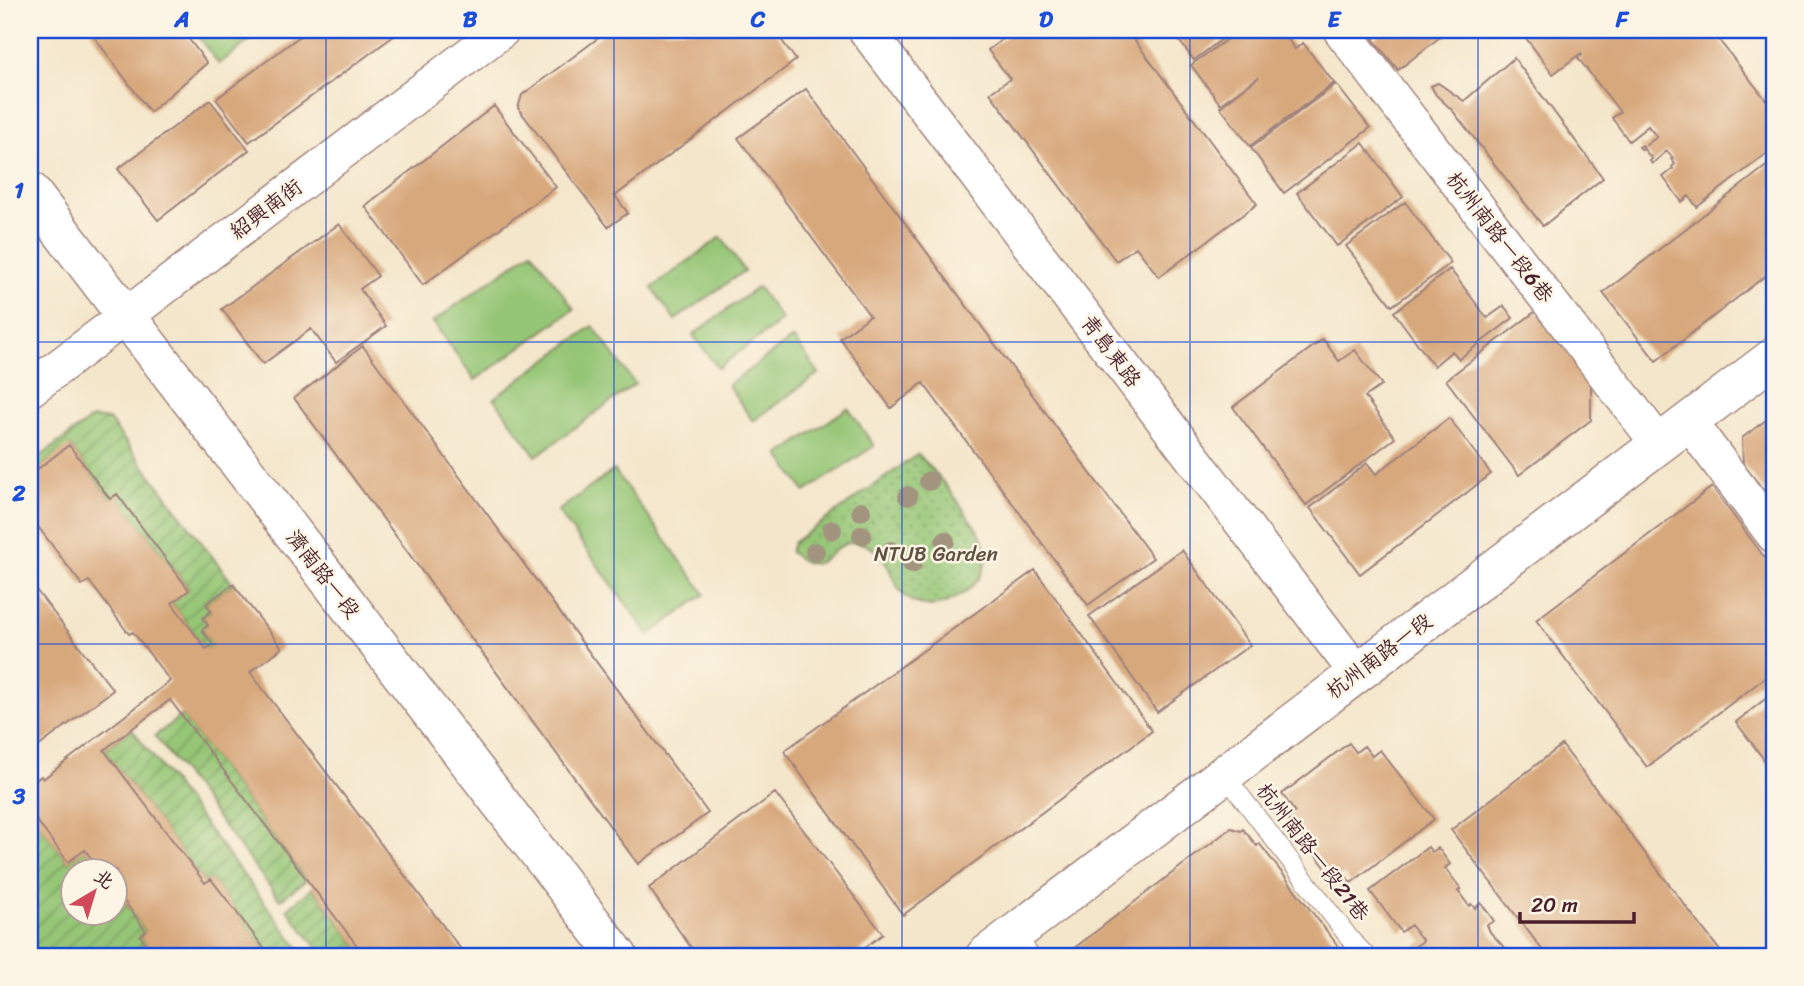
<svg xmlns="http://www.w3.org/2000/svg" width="1804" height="986" font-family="Sriracha,'LXGW WenKai TC',sans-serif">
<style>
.grass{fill:url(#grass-dots);stroke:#707250;stroke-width:2}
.garden{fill:url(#garden-furrows);stroke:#707250;stroke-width:2}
.pitch{fill:#95c676;stroke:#707250;stroke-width:2}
.building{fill:#d8a87d}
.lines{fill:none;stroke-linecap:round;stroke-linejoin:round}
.service-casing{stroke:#9f827b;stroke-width:20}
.minor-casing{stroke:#9f827b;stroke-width:38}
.tertiary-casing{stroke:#9f827b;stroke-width:41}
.service{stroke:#fff;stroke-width:18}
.minor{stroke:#fff;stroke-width:35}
.tertiary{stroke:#fff;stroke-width:38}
.tree{fill:#a39480}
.grid{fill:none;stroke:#1d4ed8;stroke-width:2;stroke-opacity:0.55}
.labels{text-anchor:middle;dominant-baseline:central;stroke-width:5;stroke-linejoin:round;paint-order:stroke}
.street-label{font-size:21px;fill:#4a1f2b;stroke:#fcf5e5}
.park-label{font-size:21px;fill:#605142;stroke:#fcf5e5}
.neatline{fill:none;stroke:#1d4ed8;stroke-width:2.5}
.grid-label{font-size:23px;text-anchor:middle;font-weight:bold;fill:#1d4ed8}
</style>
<defs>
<pattern id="grass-dots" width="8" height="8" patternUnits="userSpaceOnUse" patternTransform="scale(1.75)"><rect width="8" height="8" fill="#95c676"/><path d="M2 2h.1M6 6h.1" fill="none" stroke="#7ca061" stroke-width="1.8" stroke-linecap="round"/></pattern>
<pattern id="garden-furrows" width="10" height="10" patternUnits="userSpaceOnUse" patternTransform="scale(1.75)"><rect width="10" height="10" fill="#95c676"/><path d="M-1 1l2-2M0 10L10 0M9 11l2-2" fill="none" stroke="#7ca061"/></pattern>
</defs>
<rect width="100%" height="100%" fill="#fcf5e5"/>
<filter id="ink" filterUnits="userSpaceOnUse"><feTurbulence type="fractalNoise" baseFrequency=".0143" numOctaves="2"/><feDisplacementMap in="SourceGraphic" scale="14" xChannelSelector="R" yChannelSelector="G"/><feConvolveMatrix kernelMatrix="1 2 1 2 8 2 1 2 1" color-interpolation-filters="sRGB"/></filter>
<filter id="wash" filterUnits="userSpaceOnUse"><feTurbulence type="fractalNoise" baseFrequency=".00686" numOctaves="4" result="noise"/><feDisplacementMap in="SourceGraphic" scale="28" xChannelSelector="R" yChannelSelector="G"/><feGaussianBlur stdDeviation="1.57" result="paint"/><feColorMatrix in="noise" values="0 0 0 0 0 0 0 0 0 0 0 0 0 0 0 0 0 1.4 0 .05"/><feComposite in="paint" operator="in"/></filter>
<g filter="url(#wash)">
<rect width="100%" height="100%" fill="#f4e6cb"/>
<path class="grass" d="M918 454C936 473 954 494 968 517 972 523 977 528 980 534 995 560 981 583 959 596 944 605 931 609 914 602 889 591 895 558 868 546 828 527 831 588 790 552L793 543Z"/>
<path class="garden" d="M92 418 109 420 233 584 206 604 211 611 203 618 208 625 202 631 213 645 206 649 172 603 189 589 117 495 110 499 70 446 30 475V464Z
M182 715 306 880 280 900 155 736Z
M132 729 305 956H270L211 879 205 883 104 750Z
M30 812 68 862 85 850 100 870H74V912H116V890L146 931 140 936 155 956H30Z
M313 888 365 956H323L287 909Z"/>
<path class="pitch" d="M193 30H263L219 64Z
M721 237 744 271 675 320 652 288Z
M532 251 574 309 475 380 433 322Z
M758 287 782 320 718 368 693 335Z
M593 326 635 384 536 456 494 398Z
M793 338 819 373 753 421 728 385Z
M848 408 874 446 805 492 779 455Z
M614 470 705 594 649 635 558 511Z"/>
<g id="blocks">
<path class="building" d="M89 30H182L207 63 150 112Z
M308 30H402L249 142 216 99Z
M609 30H774L796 60 615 196 628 213 608 227 518 108 522 95Z
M1015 30H1127L1257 204 1159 277 1136 247 1116 261 990 93 1010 79 988 50Z
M1171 30H1234L1194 60Z
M1240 30H1281L1295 49 1303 43 1334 83 1250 146 1220 107 1259 77 1220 104 1191 65Z
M1385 30H1449L1398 70 1373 39Z
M1529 30H1711L1774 110V148L1697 207 1689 196 1682 202 1663 177 1673 169 1672 167 1675 164 1671 159 1673 158 1667 151 1652 164 1650 161 1652 159 1643 148 1642 150 1639 147 1642 145 1643 147 1657 137 1648 126 1629 141 1612 118 1620 112 1578 58 1582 55 1581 53 1553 74 1523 34Z
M1514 58 1603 178 1543 226 1452 110 1436 95 1431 86 1438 83 1464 101Z
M1336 84 1370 128 1284 193 1251 148Z
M806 89 1153 558 1088 605 923 383 891 408 840 338 870 316 738 138Z
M210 100 249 150 158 220 118 169Z
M494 106 556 187 423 285 365 206Z
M1363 143 1403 197 1337 246 1297 193Z
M1774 160V269L1656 361 1603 293Z
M1405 202 1451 263 1392 306 1346 246Z
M339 224 378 276 360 289 386 326 336 362 311 329 263 364 222 309Z
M1450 269 1487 318 1504 306 1513 318 1459 359 1452 351 1434 366 1394 312Z
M1536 311 1591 382V420L1519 475 1446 380Z
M1323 339 1339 361 1355 350 1382 385 1365 397 1395 438 1306 505 1233 407Z
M363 346 708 813 638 864 294 398Z
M1774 414V503L1743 464 1742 438Z
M1449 418 1491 474 1360 574 1310 508 1367 463 1376 474Z
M69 445 110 499 117 494 189 590 172 603 206 649 213 645 202 630 208 625 203 618 211 611 206 604 233 584 282 648 250 672 466 956H365L170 700 104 750 205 883 211 879 270 956H155L140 936 146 931 116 890V870H100L85 850 68 862 30 812V785L41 776 43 779 170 681 133 632 129 634 89 581 82 585 30 516V475Z
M1712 487 1774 570V671L1647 767 1536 620Z
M1182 550 1250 645 1157 712 1089 616Z
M1035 570 1152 731 903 915 784 751Z
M30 582 113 690 30 753Z
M1774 692V773L1736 722Z
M1349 743 1356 752 1364 746 1372 756 1380 750 1434 819 1351 883 1344 874 1335 880 1287 818 1295 812 1282 794Z
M1562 745 1724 956H1547L1505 901 1451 830Z
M775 793 883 934 853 956H697L649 888Z
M1231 828 1241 831 1243 829 1257 846 1259 843 1342 951 1335 956H1064Z
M1428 847 1432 852 1438 848 1450 864 1445 868 1461 889 1458 891 1469 906 1471 904 1475 908 1481 903 1494 921 1487 925 1490 932 1512 956H1419L1413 948 1423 941 1411 925 1401 932 1370 891Z"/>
</g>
</g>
<g filter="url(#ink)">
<use href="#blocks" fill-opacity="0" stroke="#9f827b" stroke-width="2"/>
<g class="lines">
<defs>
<path id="service" d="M1224 774 1351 940 1367 956
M1014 934 1031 956"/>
<path id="minor" d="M866 30 1357 673
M1341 30 1659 444
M30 389 502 30
M1689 422 1774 535"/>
<path id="tertiary" d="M30 191 618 956
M985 956 1774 357"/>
</defs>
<use href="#service" class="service-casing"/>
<use href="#minor" class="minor-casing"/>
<use href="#tertiary" class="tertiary-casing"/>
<use href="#service" class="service"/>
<use href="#minor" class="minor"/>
<use href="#tertiary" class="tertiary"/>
</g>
<g class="tree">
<circle cx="929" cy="481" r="10"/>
<circle cx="908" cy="496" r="10"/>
<circle cx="861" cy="511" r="10"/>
<circle cx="832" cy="530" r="10"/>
<circle cx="862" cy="535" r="10"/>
<circle cx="945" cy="541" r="10"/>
<circle cx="891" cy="551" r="10"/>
<circle cx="815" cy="552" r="10"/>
<circle cx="912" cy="564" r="10"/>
</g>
</g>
<path class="grid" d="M326 30V956M614 30V956M902 30V956M1190 30V956M1478 30V956M30 342H1774M30 644H1774"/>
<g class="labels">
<g class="street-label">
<text transform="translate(266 209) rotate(-37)">紹興南街</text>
<text transform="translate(1500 237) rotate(52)">杭州南路一段6巷</text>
<text transform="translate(1111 351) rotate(53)">青島東路</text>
<text transform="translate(323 574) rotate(52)">濟南路一段</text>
<text transform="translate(1379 656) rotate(-37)">杭州南路一段</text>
<text transform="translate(1313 852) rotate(52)">杭州南路一段21巷</text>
</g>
<g class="park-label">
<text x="936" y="554">NTUB Garden</text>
</g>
</g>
<rect width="1804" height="986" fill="none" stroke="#fcf5e5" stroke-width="77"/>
<g transform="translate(94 892) rotate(38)"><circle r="33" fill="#fcf5e5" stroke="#b59f9b" stroke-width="2"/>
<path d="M0-5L12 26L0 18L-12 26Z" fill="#d1495b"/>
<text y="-10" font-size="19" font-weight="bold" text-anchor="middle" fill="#4a1f2b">北</text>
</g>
<path d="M1520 912v10h114v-10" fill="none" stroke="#4a1f2b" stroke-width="3.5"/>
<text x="1531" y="912" font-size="21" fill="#4a1f2b" stroke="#fcf5e5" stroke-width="5" paint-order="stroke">20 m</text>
<rect x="38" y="38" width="1728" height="910" class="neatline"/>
<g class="grid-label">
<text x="182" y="27">A</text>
<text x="470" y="27">B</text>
<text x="758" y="27">C</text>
<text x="1046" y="27">D</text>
<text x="1334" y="27">E</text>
<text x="1622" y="27">F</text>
<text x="19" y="198">1</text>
<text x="19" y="501">2</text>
<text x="19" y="804">3</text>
</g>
</svg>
